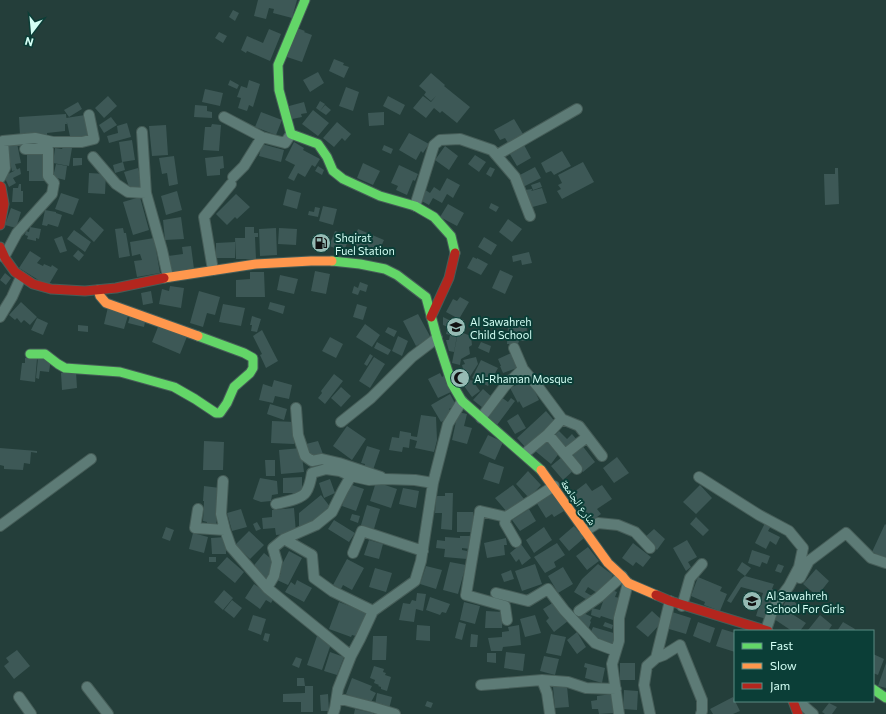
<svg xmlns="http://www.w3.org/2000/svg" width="886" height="714" font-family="Commissioner,'Noto Naskh Arabic',sans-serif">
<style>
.building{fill:#3d5856}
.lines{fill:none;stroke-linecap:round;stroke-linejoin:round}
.street-casing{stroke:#465d58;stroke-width:12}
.fast-casing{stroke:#465d58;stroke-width:11}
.slow-casing{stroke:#465d58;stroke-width:11}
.jam-casing{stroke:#465d58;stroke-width:11}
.street{stroke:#5d7b76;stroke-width:10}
.fast{stroke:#63d668;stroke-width:9}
.slow{stroke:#ff974d;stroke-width:9}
.jam{stroke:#b3261e;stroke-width:9}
.labels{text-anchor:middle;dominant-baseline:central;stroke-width:4;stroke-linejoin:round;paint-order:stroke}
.poi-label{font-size:11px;fill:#d4fff5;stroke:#0b3e37;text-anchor:start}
.street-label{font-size:11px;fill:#d4fff5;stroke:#0b3e37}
</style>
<rect width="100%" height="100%" fill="#243e3a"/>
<path class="building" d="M258 0H297L292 18 273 13 274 9 269 8 266 19 254 16Z
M233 10 239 13 235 21 229 17Z
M297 28 305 31 304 32 312 35 302 62 287 57Z
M269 29 281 34 270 61 247 51 246 53 241 50 247 36 263 43Z
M219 32 227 36 223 43 215 38Z
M334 59 344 63 343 65 349 67 344 78 329 71Z
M318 72 324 83 310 92 303 80Z
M431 73 445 85 444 86 470 107 457 123 442 111 440 113 434 108 426 118 413 108 423 96 431 102 436 96 431 101 424 95 426 92 419 86Z
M230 80 239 85 237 89 228 85Z
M249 80 260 84 253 107 249 105 247 111 238 108 241 98 237 97 241 86 247 88Z
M346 87 359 92 353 111 339 106Z
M205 89 223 93 220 106 202 102Z
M108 96 117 106 104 118 95 108Z
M388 96 405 105 400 115 383 106Z
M320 101 325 104 320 111 316 108Z
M78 102 82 109 69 117 64 110Z
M304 102 307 113 301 114 302 117 292 119 289 106Z
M195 105 207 106V111L212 112V118L194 117Z
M325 105 331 110 326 115 320 111Z
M313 110 329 123 318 136 302 124Z
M261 112 282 120 276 135 255 127Z
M384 112V125L369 126 368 113Z
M66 114 67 124H65V131L47 133V135L20 136 19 117Z
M85 115 89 137 71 141 66 118Z
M111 117 117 125 104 133 99 125Z
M514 119 523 134 508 143 505 138 500 140 494 130Z
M337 122 351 134 345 141 342 138 334 147 323 138Z
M127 123 131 137 109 143 107 136 118 133 117 126Z
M212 124 221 125 219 151 203 150 205 127H211Z
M166 125 168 155 152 156 149 126Z
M409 133 429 144 423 153 421 151 416 160 399 150Z
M132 140 135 160 122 162 119 142Z
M294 142 304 148 303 150 320 159 315 167 312 165 305 177 298 173 294 181 288 178 295 165 285 160Z
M17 143 21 163 15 164 17 170 12 171 6 145Z
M523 143 531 158 517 166 508 151Z
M262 144 284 150 281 162 259 156Z
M384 145 393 149 391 154 382 150Z
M445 146 458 156 449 170 435 160Z
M63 147 72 148 69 166 53 163 55 148 62 149Z
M562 151 571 166 554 175 551 171 546 173 541 163Z
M27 154H43V171L45 172V181H29V171H27Z
M475 155 486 162 479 172 468 164Z
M174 156 178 184 169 186 167 173 162 174 159 158Z
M223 156 224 168 220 169V175L207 176 205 158Z
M73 158H82V165L73 166Z
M123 162 125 170 115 173 113 165Z
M583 162 594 182 562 199 557 191 561 189 558 185 562 183 558 175Z
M363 163 380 171 373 185 357 178Z
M56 164 67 166 65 180 53 177Z
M399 165 418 174 415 181 413 180 407 195 396 190 398 186 391 183Z
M318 166 324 170 322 175 315 171Z
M490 167 495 169 491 177 486 174Z
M535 167 541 178 523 187 518 176Z
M20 168 21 174 13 178 16 183 9 187 4 176Z
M138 168 143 186 130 190 124 172Z
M835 168H838L839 204 825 205 824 174H835Z
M89 173 106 174 105 194 88 193Z
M447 178 460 185 453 198 447 194 442 203 433 198 429 205 418 199 424 189 430 193 434 187 440 191Z
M540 182 542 187 533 190 531 185Z
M19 184H21V191H23V202H12L13 188H18Z
M542 188 547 203 529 208 525 190 532 189V190L531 191Z
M287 189 301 193 297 209 283 205Z
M177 191 182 210 166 215 161 196Z
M61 193 79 199 73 215 55 209Z
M236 194 250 207 237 219 235 217 227 225 216 214Z
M140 197 149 230 133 235 123 202Z
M491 203 499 207 496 212 489 208Z
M448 204 464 213 457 226 440 217Z
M323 206 337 209 333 225 319 221Z
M315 207 320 208 318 217 308 215 309 211 314 212Z
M11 208 21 212 16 228 5 225Z
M45 210 56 212V213L62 215 58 227 48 224 47 226 42 225Z
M90 217 104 230 94 242 80 229Z
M181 217 184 239 165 240 163 220Z
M508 219 522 229 512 242 499 232Z
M30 227 41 229 39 239 36 238V241L27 239 28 236 25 235 26 231 29 232Z
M245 227H254V233H258V237H255L256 259H236L235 238H245Z
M123 228 124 233H126L130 256 119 258 115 229Z
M276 228 277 255 260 256 259 229Z
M279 228 297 229 296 245 278 244Z
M358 229 384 240 376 257 351 245Z
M74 230 91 242 85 252 67 239Z
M335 231 350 236 344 251 329 246Z
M62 236 67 251 60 253 54 239Z
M484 237 497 245 491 255 478 247Z
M154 238 160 273 137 277 134 261 142 260 140 254 132 256 130 242Z
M235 242V258H216V243Z
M191 246 194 269 170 272 168 256 183 254 182 247Z
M78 250 84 255 79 261 73 256Z
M30 251 41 258 37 263 43 266 44 264 51 267 52 265 58 269 48 286 19 268Z
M529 252 532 263 522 265 521 260 513 262 512 256Z
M473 257 477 259V258L488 264 481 275 467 268Z
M500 270 513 276 505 294 492 288Z
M315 271 330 274 326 294 311 291Z
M250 272H264L265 297H236V280L250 279Z
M5 273 11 278 6 285 0 280Z
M280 275 298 279 294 294 277 290Z
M360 282 368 285 366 292 360 290 358 295 352 293 354 286 358 288Z
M170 286 184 288 181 308 159 304 162 289 169 291Z
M151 291 153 303 143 305 141 293Z
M199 291 220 297 215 315 207 313 203 327 190 323Z
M460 297 469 302 459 319 446 312 453 299 457 301Z
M21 302 37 317 30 325 24 320 21 323 17 318 15 320 9 315Z
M270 302 285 306 283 314 268 309Z
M223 304 245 308 241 326 219 322Z
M357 304 367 307 363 320 353 317Z
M108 307 129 312 124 329 104 324Z
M131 313 146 317 144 327 128 323Z
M418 314 431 338 416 346 403 321Z
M252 316 261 319 257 332 251 331 252 325H250Z
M443 317 459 325 454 352 449 351 446 340H449L450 335 446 334 448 327 443 325Z
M37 318 48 323 43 335 31 330Z
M160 322 188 334 180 354 152 342Z
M365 324 380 335 372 347 356 337Z
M78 325 88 326V332L78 331Z
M508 325 527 327 526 341H519L518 344H507Z
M388 327 397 331 394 337 385 332Z
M262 330 278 361 266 368 260 355 262 354 253 336Z
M458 332 463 333 471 336 472 345 469 347 470 354 461 359 460 365 452 363Z
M398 336 408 341 402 356 392 351Z
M330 337 343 344 336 358 322 351Z
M377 342 391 350 388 355 374 348Z
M481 342 491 346 489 353 478 348Z
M511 353 517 368 503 373 500 366H501L498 359Z
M370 354 373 356 367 366 364 364Z
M374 357 385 364 370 388 359 381Z
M476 357 478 364 469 378 471 381 463 385 454 374 463 369 462 365 465 364 463 360Z
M25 358 37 359 35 382 20 380 22 363H25Z
M38 358 51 359 49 372 40 371 39 379 36 378Z
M481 360 498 368 488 386 472 378Z
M76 372 77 388 62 390 61 373Z
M440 373 442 377 445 375 451 392 438 398 428 379Z
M334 374 343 381 325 404 318 398 322 393 321 391Z
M529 379 539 400 523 408 519 401 518 403 510 388Z
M274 380 292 385 289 399 275 396 273 403 259 400 263 384 272 387Z
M472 380 480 391 472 397 464 386Z
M341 387 351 396 341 407 331 398Z
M483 389 493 398 483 408 473 400Z
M450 394 456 405 449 409 452 413 447 415 448 418 441 422 431 405Z
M501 397 508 402 511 398 515 401 497 425 487 417Z
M270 404 287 409 284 420 267 414Z
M546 411 557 424 527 449 517 438Z
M458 412 467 414 464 426 472 428 467 444 452 440Z
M518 414 526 428 515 434 507 421Z
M421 415 436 417 437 440 434 452 415 448 417 441 410 439 409 448 403 447 402 452 389 450 392 437 399 438 400 431 411 433V436L417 437Z
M272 421 295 422 294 444 271 443Z
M347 426 366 439 352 460 333 446Z
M559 431 567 439 572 434 577 440 565 451 553 437Z
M488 435 503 442 495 460 479 453Z
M543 439 560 452 551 464 534 450Z
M204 441 224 442 223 470H203Z
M318 441 323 454 310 458 306 444Z
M581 444 595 462 583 472 568 453Z
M367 446 380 450 373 470 364 468 365 464 361 463Z
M0 448 37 451V453L31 452 30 464 24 463 23 470 4 469V466L0 465Z
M301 448 304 472 281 474 279 450Z
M562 457 574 470 563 480 551 466Z
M617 457 629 473 614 483 603 468Z
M265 460H275V476H266Z
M489 462 504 467 499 484 483 479Z
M528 471 541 485 529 498 516 484Z
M302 477V493H283V478Z
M260 478 277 481 278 494 272 495 271 501 261 502 253 499Z
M330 479 335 493 324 498 319 483Z
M376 482 397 489 391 508 370 501Z
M586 483 592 491 602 485 612 499 597 509 601 514 589 523 569 496Z
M349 484 364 489 356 511 342 506Z
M513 485 524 499 507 512 495 498Z
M700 485 712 498 696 514 683 502Z
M204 486 220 488 216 526 207 525V522L203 521 204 501H203Z
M403 488 419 491 416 508 399 504Z
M552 492 564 511 554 517 552 514 546 518 536 502Z
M445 493H453L452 530 441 529 442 513H435L436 496H445Z
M321 495 331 508 302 531 299 526V513Z
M367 505 380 509 374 529 361 525Z
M294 508 296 533 276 535 275 528 263 529 262 518 272 517V510Z
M241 509 247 527 232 531 227 513Z
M529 509 536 521 520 531 512 520Z
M457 512H473V532H457Z
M352 514 360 516 358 523 350 520Z
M696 517 709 530 703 536 690 524Z
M334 520 355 533 349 542 328 529Z
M257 522 261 529 256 531 253 524Z
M765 523 771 526 768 531 780 537 776 545 770 541 766 549 755 543Z
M885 524 886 525V558L872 552Z
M574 526 584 538 569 551 559 539Z
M166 527 174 530 170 541 162 538Z
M544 527 552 540 534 553 526 540Z
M654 529 665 539 657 550 644 538Z
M249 531 264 545 250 559 235 545Z
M193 533 208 537 204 553 189 549Z
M460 536H471L470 549 462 548V550L467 551V559L444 557 445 549 436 548 437 540 445 541V537L460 538Z
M226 537V554H212L211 538Z
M506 538 507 545H504L505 555 487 558 484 543Z
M369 540 383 544 379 559 364 555Z
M687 540 697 557 688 562 691 567 686 571 673 548Z
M557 543 565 555 554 562 556 567 545 573 534 557Z
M633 543 651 557 643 567 636 562 633 566 622 558Z
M521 544 531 558 522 565 519 559 516 562 510 553Z
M588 547 599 561 587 570 576 556Z
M752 550 770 556 767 564 762 562 760 567 748 563Z
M289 551 302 558 288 585 277 580 281 573 278 572Z
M264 553 274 561 267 582 251 569Z
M209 557H216V562H209Z
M227 557 244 572 235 583 217 568Z
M347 559 364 568 352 590 343 585 341 589 333 585Z
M450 562 466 565 458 594 443 590Z
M742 562 751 568 745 576 737 570Z
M535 564 542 584 522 591 515 571Z
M598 564 613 575 600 595 588 587 585 592 592 596 589 601 574 592 582 579Z
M778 564 784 566 781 573 775 571Z
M426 566 442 570 436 589 420 584Z
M563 567 573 584 558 593 548 576Z
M375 568 392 573 386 592 369 587Z
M816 569 829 581 817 596 803 584Z
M511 570 514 579 504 582 501 574Z
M745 576 774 584 772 589 776 591 767 619 756 616 763 593 741 587 731 603 727 601 741 579Z
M698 577 722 587 720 591 727 594 720 611 704 605 705 602 691 596Z
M297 580 312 588 304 602 285 592 291 582 295 585Z
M254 584 274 598 271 603 266 600 260 609 245 598Z
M224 590 233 598 223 610 214 602Z
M612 590 617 592 615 597 620 598 613 620 601 616 600 618 591 615 592 608 600 610 606 593 610 594Z
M417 593 426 594 423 611 416 609 414 622 399 620 403 603 410 604 412 600 416 601Z
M430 597 450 604 446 613 442 612 440 615 426 610Z
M788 598 799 605 792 614 806 623 800 631H792L774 619Z
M232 600 242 608 234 618 224 610Z
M339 602 368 613 359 637 352 635 351 637 329 629Z
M464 602 480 606 475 624 460 620Z
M554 602 568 621 554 632 546 621 549 618 543 609Z
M486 611 503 612 502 628H485Z
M652 611 663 621 648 637 636 627Z
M581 612 592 617 590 621 591 622 588 630 577 622Z
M672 612 691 618 686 634 669 629 667 634Z
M253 615 266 619 261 635 248 630Z
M535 615 541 633 525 637 520 619Z
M820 615 832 625 828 631H810L808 630Z
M459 622 466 624 462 640 455 638Z
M605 622 613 625 612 629 603 626Z
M698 622 715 628 710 643 693 636Z
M843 622 855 629 854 631H837Z
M417 625 430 626V641L416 640Z
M519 625 521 645 503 647 502 651H491L488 638 502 637V632L509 631 508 627Z
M593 627 617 634 613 647 599 642 590 634Z
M722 629 735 633V652L716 646Z
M577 632 586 647 577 654 567 640Z
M265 633 270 634 268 642 263 640Z
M471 634 478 635 477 647H470Z
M551 634 566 637 561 656 546 653Z
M317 636 332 641 322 670 307 665Z
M373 636H387L386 660H372Z
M17 650 30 666 14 679 4 666 9 662 6 658Z
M330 652 344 657 337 675 324 671Z
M506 652 525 654 523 671 504 668Z
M487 653H496V663L487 662Z
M873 654 884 659 878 675 873 673Z
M544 656 559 659 555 675 540 671Z
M296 657 302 659 299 668 292 665Z
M585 663 605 668 602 683 585 678 587 668 584 667Z
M620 663H635V680H620Z
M886 663V688L878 686Z
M374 666 384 669 383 672 386 673 385 675 391 677 387 691 381 689V687L378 686 379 685 374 683 375 680 370 678Z
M297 678H304L305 686H297Z
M352 678 372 686 370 690 376 693 370 704 346 694Z
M305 686H313V712H301V702H283V694L305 693Z
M567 686 569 707 555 708 553 687Z
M624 690 638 691 637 710 623 709Z
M377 693 392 697 389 709 375 705Z
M328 694 329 711H321L320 695Z
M611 694 614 713 599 714 598 709H592L591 701 597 700V696Z
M733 697 740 711 733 714H713L710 709Z
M427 701 433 703 431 708 425 706Z
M829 703 837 707 832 714H825L822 712Z
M355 709 373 713V714H354Z"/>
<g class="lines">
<defs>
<path id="street" d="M224 117 262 137 285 143 291 134
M142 132 146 193 162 250 168 277
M497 155 577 109
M93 157 116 184 128 192 146 193
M233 177 244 166 262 137
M0 178 5 168 3 141 35 138 53 142H82L94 139 89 115
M415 206 434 145 440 140 460 139 492 150 515 177 530 216
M4 257 17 233 52 194 54 183 48 176V149H25
M213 270 204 217 231 184
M0 317 12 297 21 277
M514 348 523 369 539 388 562 419 579 426 602 456
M296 408 298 435 305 456 312 461 322 459 339 463 381 477
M481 418 505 386 523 369
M341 422 371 398 412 357 437 338
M548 434 577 469
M524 454 548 434 562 419
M565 454 587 437
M699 477 759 515 789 531 803 548 799 567 789 586 777 602 771 615 766 630
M223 481 221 514 225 530 231 547 267 588 351 656
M276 504C284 502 302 499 306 492 310 486 311 479 312 473L326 469 340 471 351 476 369 480 385 479 415 480 433 483
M198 509 195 528 225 530
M506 517 505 523 516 542
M0 526 91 459
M585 531 598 523 618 525 635 532 650 548
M284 539 312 555 314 578 332 591 373 611
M353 553 362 531 423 551
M800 578 809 561 846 533 871 558 886 563
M267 588 274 576 277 562 273 548 284 539 316 525 332 512 343 490 351 476
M496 593 528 601 548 589 564 610 595 643 616 651
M682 606 690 578 702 564
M579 611 599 597 622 576
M507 620 505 606 466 595 480 511 506 517 554 486
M656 658 664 655 680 645 702 700V711L701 714
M542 680 547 693 550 714
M481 685 542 680 568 682 586 688 616 689
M87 687 108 714
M19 697 31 714
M337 698 372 707 395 714
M798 701 813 714
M333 714 335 708 338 689 351 656 360 639 373 611 415 581 421 561 433 483 448 424 462 401
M619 714 612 664 619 641V618L628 583
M650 714 644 685 647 666 656 658 670 601"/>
<path id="fast" d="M305 0 278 65 279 90 291 134 318 144 327 157 333 171 343 179 380 196 415 206 434 217 451 236 455 253
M332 261 360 264 385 269 397 275 426 297 437 338 452 384 462 401 541 470
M30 354H45L58 364 65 368 120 372 174 387 195 399 216 413H220L227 403 234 387 250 373 253 368V358L244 353 198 336
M873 689 886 698"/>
<path id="slow" d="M164 278 256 264 311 261H332
M98 290 100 296 106 303 198 336
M541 470 608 563 622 576 628 583 656 595"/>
<path id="jam" d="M0 186 1 187 4 204 0 225
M0 247 5 258 15 272 33 284 51 289 85 291 116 288 164 278
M431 317 449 278 455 253
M656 595 670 601 768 631
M793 701 798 714"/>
</defs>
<use href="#street" class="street-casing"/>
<use href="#fast" class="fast-casing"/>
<use href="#slow" class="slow-casing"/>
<use href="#jam" class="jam-casing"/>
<use href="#street" class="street"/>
<use href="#fast" class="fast"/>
<use href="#slow" class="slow"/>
<use href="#jam" class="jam"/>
</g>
<defs>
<symbol id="fuel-disc" viewBox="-11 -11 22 22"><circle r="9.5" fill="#96bbb4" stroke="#0b3e37"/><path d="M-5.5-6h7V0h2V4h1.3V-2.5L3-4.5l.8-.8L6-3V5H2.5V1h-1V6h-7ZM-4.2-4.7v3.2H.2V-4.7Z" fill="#111"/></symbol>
<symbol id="school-disc" viewBox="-11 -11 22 22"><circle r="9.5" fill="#96bbb4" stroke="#0b3e37"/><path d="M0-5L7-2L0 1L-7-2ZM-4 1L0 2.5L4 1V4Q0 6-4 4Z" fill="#111"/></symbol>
<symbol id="mosque-disc" viewBox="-11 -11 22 22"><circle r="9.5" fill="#96bbb4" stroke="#0b3e37"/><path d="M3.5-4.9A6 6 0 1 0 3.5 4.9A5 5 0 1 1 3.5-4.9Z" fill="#111"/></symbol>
</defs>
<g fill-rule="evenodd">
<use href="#fuel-disc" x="310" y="232" width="22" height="22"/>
<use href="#school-disc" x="445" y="316" width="22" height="22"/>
<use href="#mosque-disc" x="449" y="367" width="22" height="22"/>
<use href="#school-disc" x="741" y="590" width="22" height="22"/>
</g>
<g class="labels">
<g class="poi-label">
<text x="335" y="237">Shqirat<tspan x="335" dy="13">Fuel Station</tspan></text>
<text x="470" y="321">Al Sawahreh<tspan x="470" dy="13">Child School</tspan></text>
<text x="474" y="378">Al-Rhaman Mosque</text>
<text x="766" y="595">Al Sawahreh<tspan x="766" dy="13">School For Girls</tspan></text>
</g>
<g class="street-label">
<text transform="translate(579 502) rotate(55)">شارع الجامعة</text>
</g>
</g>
<rect x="734" y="630" width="140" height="72" fill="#0b3e37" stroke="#5b8b83"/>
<rect x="742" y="643" width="20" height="6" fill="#63d668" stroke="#5b8b83"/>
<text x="770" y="650" font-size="12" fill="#d4fff5">Fast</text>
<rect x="742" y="663" width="20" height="6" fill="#ff974d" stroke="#5b8b83"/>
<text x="770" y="670" font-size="12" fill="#d4fff5">Slow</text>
<rect x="742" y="683" width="20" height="6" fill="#b3261e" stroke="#5b8b83"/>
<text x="770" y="690" font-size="12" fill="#d4fff5">Jam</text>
<g transform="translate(32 32) rotate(196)" stroke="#0b3e37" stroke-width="3" paint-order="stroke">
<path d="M0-3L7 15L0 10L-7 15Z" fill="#d4fff5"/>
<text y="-6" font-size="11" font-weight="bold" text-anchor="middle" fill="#d4fff5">N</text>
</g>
</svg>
